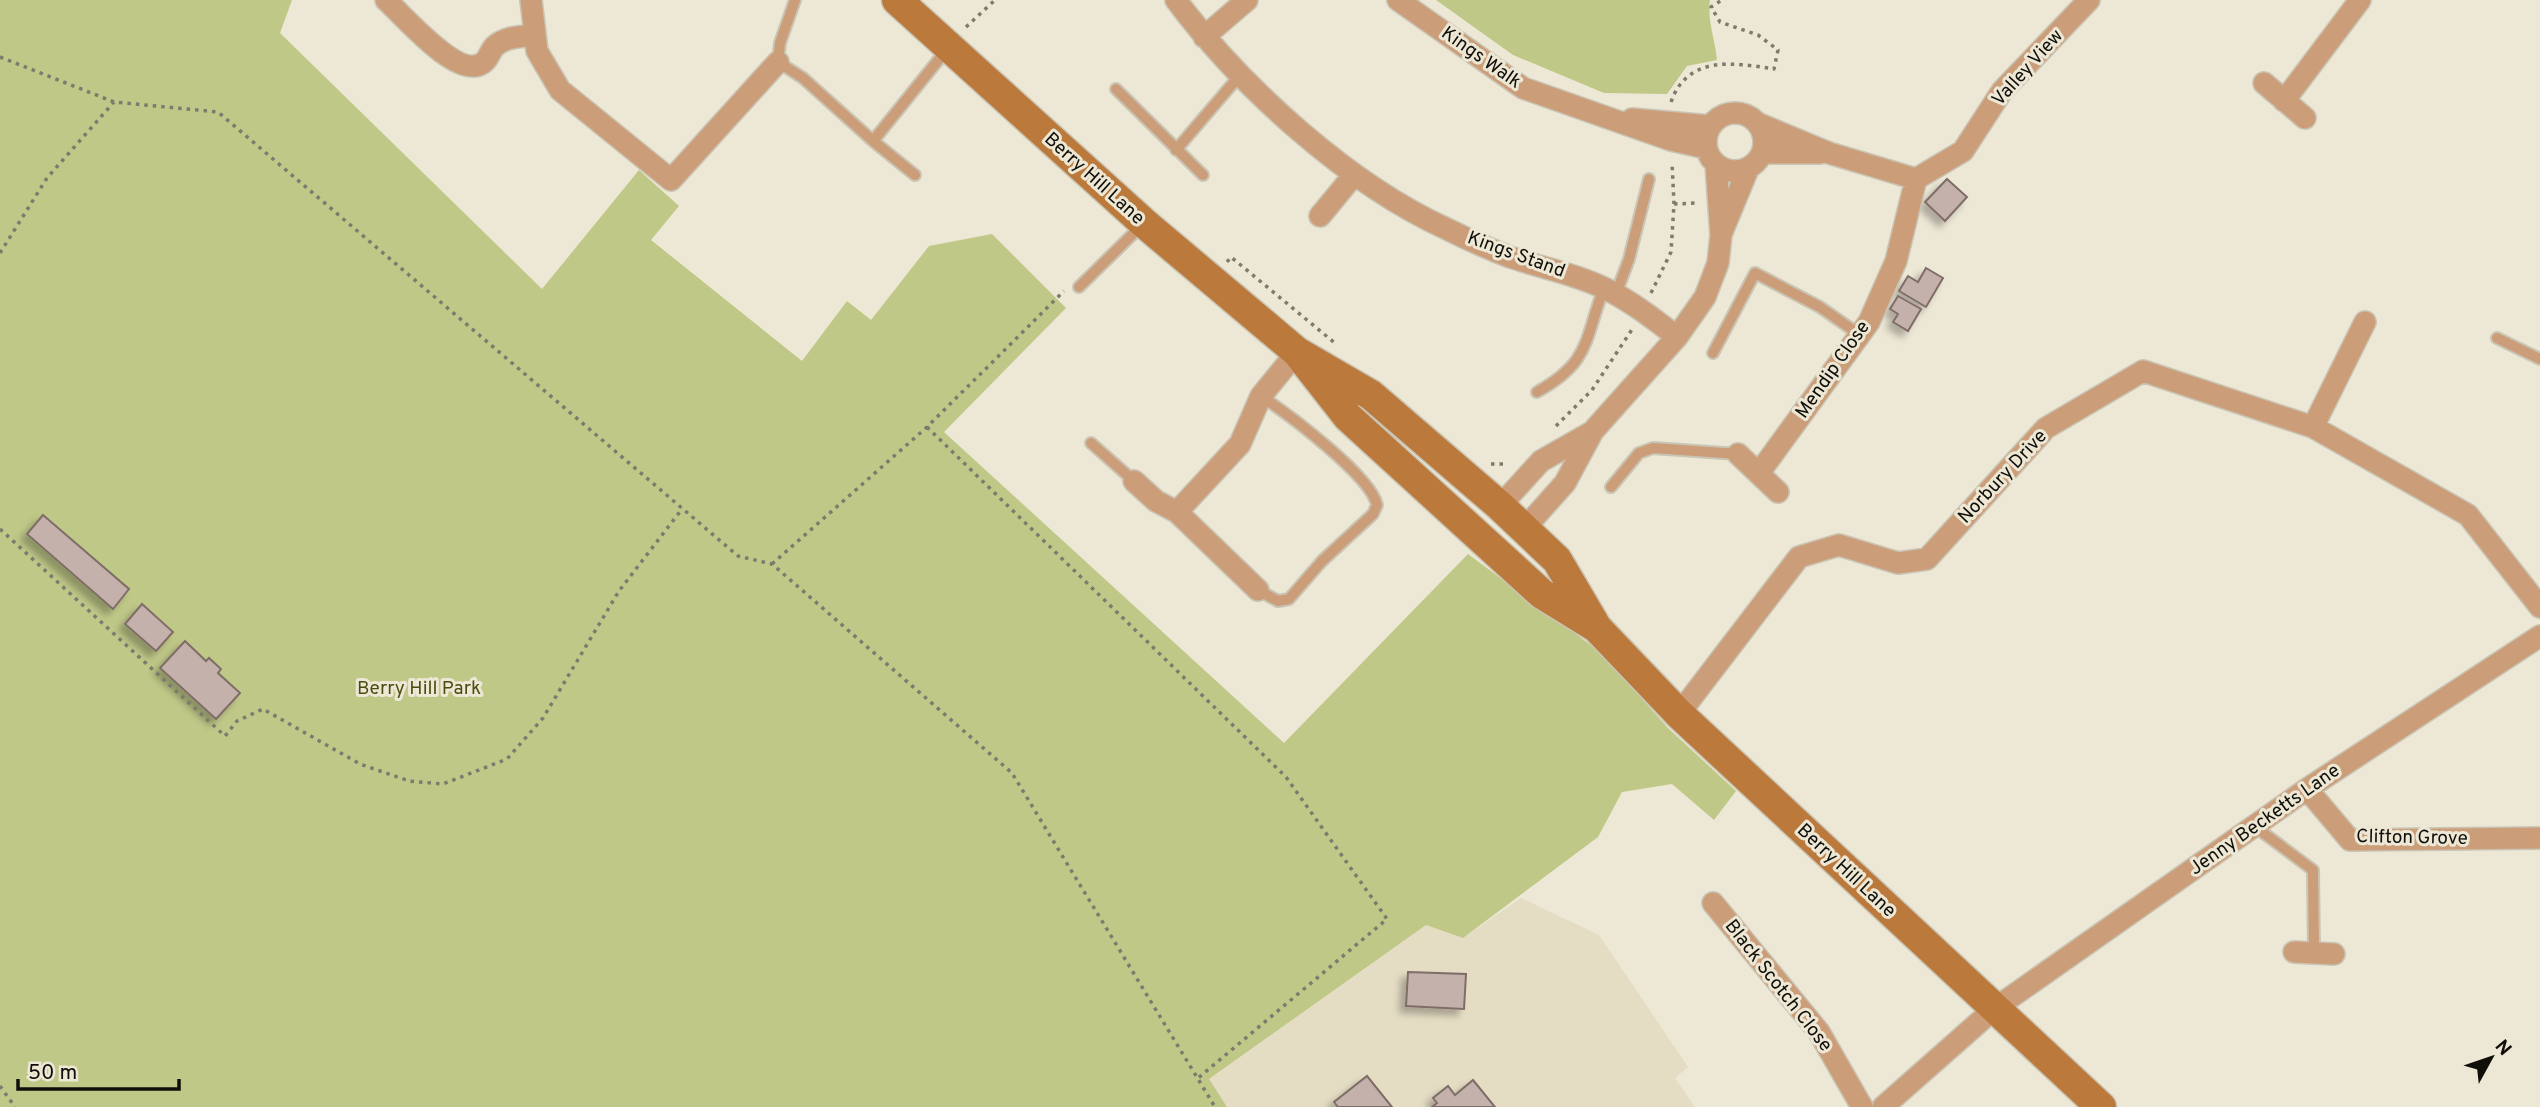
<svg xmlns="http://www.w3.org/2000/svg" width="2540" height="1107" font-family="Overpass,sans-serif">
<style>
.built{fill:#e4dcc3}
.green{fill:#c0c888}
.building{fill:#c5b1ab;stroke:#7f6d67;stroke-width:2;filter:url(#shadow)}
.lines{fill:none;stroke-linecap:round;stroke-linejoin:round}
.lane-casing{stroke:#cac4b4;stroke-width:14}
.street-casing{stroke:#cac4b4;stroke-width:24}
.secondary-casing{stroke:#cac4b4;stroke-width:33}
.path{stroke:#7e7a6e;stroke-width:3.5;stroke-dasharray:3.5 5;stroke-linecap:butt}
.lane{stroke:#cb9e79;stroke-width:10}
.street{stroke:#cb9e79;stroke-width:21}
.secondary{stroke:#bb793c;stroke-width:30}
.labels{text-anchor:middle;dominant-baseline:central;stroke-width:6;stroke-linejoin:round;paint-order:stroke}
.street-label{font-size:19px;fill:#100e08;stroke:#ede7d5}
.park-label{font-size:19px;fill:#494d10;stroke:#ede7d5}
</style>
<defs>
<filter id="shadow"><feDropShadow dx="-6" dy="6" stdDeviation="3.5" flood-color="#0004"/></filter>
</defs>
<rect width="100%" height="100%" fill="#ede7d5"/>
<path class="built" d="M1521 898 1599 935 1688 1067 1675 1078 1695 1107H1227L1208 1080 1426 925 1463 938Z"/>
<path class="green" d="M0 0H292L280 33 542 289 639 170 679 206 651 240 802 361 847 301 871 320 929 246 992 234 1066 308 944 432 1284 743 1468 554 1600 652 1668 728 1736 791 1714 820 1672 784 1622 792 1598 837 1463 938 1426 925 1209 1079 1227 1107H0Z
M1436 0H1710C1707 20 1715 39 1717 60L1687 66 1667 94 1604 93 1513 55Z"/>
<path class="building" d="M1947 179 1967 197 1945 221 1925 202Z
M1926 268 1943 278 1926 307 1899 291 1908 276 1918 282Z
M1898 296 1921 309 1908 331 1893 322 1898 314 1890 309Z
M43 515 129 589 113 609 27 534Z
M142 604 173 632 156 651 125 624Z
M185 641 206 661 209 658 221 669 218 673 240 693 216 719 160 668Z
M1408 972 1466 974 1464 1009 1406 1006Z
M1367 1076 1392 1107H1338L1334 1102Z
M1473 1080 1495 1107H1432L1437 1103 1433 1098 1448 1086 1455 1095Z"/>
<g class="lines">
<defs>
<path id="lane" d="M795 0 780 43 778 62 803 78 873 141 948 48
M1116 89 1203 175
M873 141 915 175
M1176 150 1240 75
M1079 287 1142 225
M1616 294 1629 259 1649 179
M2497 338 2540 359
M1713 353 1755 273 1820 307 1860 335
M1537 392C1591 362 1584 340 1604 288
M1091 443 1134 481
M1611 487 1639 453 1653 448 1738 454
M1258 590 1278 601 1289 599 1322 561 1373 514 1377 505C1371 476 1288 414 1261 396
M2254 826 2313 870 2314 954"/>
<path id="street" d="M386 0C405 17 456 78 481 64 488 61 489 53 494 47 505 36 521 37 535 35
M531 0 537 51 560 90 671 180 778 62
M1176 0C1241 87 1348 184 1447 229 1467 239 1489 249 1510 257 1542 268 1576 274 1606 289 1632 302 1654 319 1677 337
M1398 0 1523 88 1671 140 1706 148
M1204 37 1247 0
M2264 83 2305 118
M2284 101 2360 0
M1706 142a29 29 0 1 1 58 0a29 29 0 1 1-58 0Z
M1632 119 1710 126
M1757 123 1829 153 1916 179 1963 151 2002 91 2089 0
M1763 153H1820
M1320 216 1353 176
M1722 232 1748 169
M2313 427 2365 322
M1738 454 1778 492
M1759 473 1869 322 1896 261 1916 179
M1134 481 1156 501 1177 512
M1500 506 1541 461 1592 432
M1524 529 1565 483 1593 431 1677 337 1705 297 1718 263 1721 235 1716 164
M1258 590 1177 512 1240 444 1261 396 1297 352
M1679 714 1799 557 1839 545 1898 563 1927 559 2046 428 2143 371 2313 427 2468 515 2540 607
M2307 789 2350 840 2540 838
M1713 903 1819 1032 1862 1107
M2294 952 2334 954
M1883 1107 1994 1009 2307 789 2540 636"/>
<path id="secondary" d="M897 0 1144 223 1297 352 1348 417 1542 594 1594 626
M1297 352 1371 395 1500 506 1557 560 1597 628 1679 714 2101 1107"/>
</defs>
<use href="#lane" class="lane-casing"/>
<use href="#street" class="street-casing"/>
<use href="#secondary" class="secondary-casing"/>
<path class="path" d="M966 27 995 0
M0 57 114 102 218 112 738 556 772 564 1012 773 1215 1107
M1671 102C1688 54 1735 63 1774 69L1778 50 1758 35 1720 22 1711 7 1722 0
M1674 204 1697 203
M0 253 47 178 114 102
M1227 262 1231 257 1336 344
M1651 293 1671 252 1674 204 1672 162
M1556 426 1592 390 1633 328
M927 427 1286 777 1387 919 1197 1079
M1491 464H1506
M0 529 225 736 237 721 263 709 360 764 409 781 443 784 507 759 543 718 619 591 682 509
M772 564 927 427 1064 291
M0 1086 15 1107"/>
<use href="#lane" class="lane"/>
<use href="#street" class="street"/>
<use href="#secondary" class="secondary"/>
</g>
<g class="labels">
<g class="street-label">
<text transform="translate(1481 58) rotate(35)">Kings Walk</text>
<text transform="translate(2028 68) rotate(-48)">Valley View</text>
<text transform="translate(1094 179) rotate(42)">Berry Hill Lane</text>
<text transform="translate(1516 255) rotate(20)">Kings Stand</text>
<text transform="translate(1833 370) rotate(-55)">Mendip Close</text>
<text transform="translate(2003 477) rotate(-47)">Norbury Drive</text>
<text transform="translate(2265 820) rotate(-35)">Jenny Becketts Lane</text>
<text transform="translate(2412 838) rotate(1)">Clifton Grove</text>
<text transform="translate(1846 871) rotate(43)">Berry Hill Lane</text>
<text transform="translate(1778 986) rotate(52)">Black Scotch Close</text>
</g>
<g class="park-label">
<text x="419" y="689">Berry Hill Park</text>
</g>
</g>
<g transform="translate(2491 1058) rotate(50)" stroke="#ede7d5" stroke-width="5" paint-order="stroke">
<path d="M0-5L12 26L0 18L-12 26Z" fill="#100e08"/>
<text y="-10" font-size="19" font-weight="bold" text-anchor="middle" fill="#100e08">N</text>
</g>
<path d="M18 1079v10h161v-10" fill="none" stroke="#100e08" stroke-width="3.5"/>
<text x="28" y="1079" font-size="21" fill="#100e08" stroke="#ede7d5" stroke-width="5" paint-order="stroke">50 m</text>
</svg>
